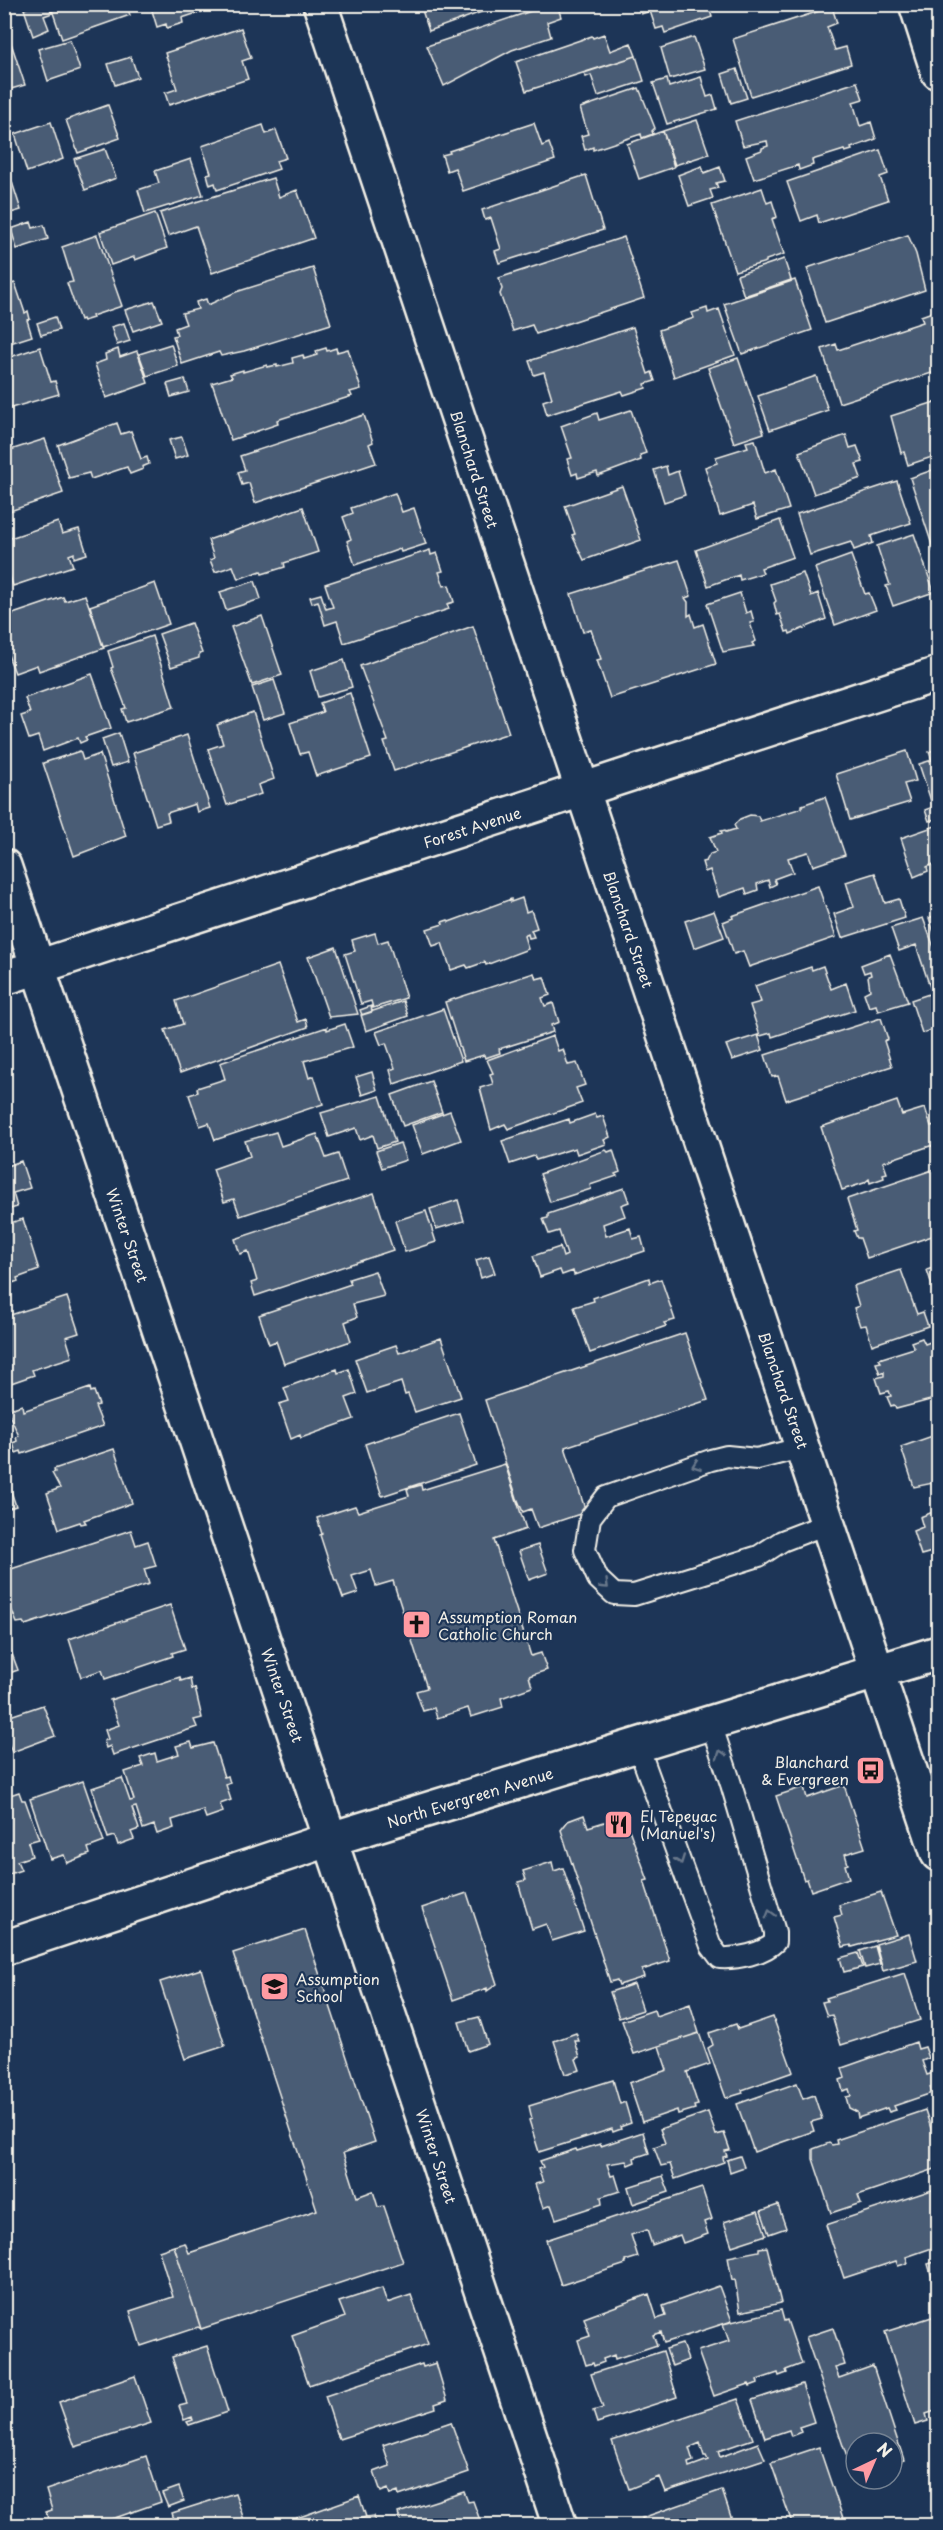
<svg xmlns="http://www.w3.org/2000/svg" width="943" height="2530" font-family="'Playpen Sans',sans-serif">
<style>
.building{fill:#485b74;stroke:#f4f1e8;stroke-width:1.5;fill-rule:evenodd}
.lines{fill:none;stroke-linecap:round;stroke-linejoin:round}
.service-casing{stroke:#f4f1e8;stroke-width:24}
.minor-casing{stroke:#f4f1e8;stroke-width:38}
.tertiary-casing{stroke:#f4f1e8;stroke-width:38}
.service{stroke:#1d3557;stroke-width:20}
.minor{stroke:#1d3557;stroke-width:33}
.tertiary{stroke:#1d3557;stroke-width:33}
.oneway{stroke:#68778a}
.labels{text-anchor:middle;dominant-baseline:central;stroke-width:4.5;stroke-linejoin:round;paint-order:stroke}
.street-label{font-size:15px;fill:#f4f1e8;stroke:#1d3557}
.poi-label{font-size:15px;fill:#f4f1e8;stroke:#1d3557;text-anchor:start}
</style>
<rect width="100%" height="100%" fill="#1d3557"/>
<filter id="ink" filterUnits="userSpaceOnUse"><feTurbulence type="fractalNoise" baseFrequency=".0167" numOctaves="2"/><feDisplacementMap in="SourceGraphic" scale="12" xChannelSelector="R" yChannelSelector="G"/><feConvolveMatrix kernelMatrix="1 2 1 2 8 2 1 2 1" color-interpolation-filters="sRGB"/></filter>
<g filter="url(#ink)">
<path class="building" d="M35 4H48L52 13 44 16 49 29 33 36 24 9Z
M50 4H126L130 15 62 39Z
M150 4H224L182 18 183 23 167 28 166 24 157 27Z
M420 4H500L501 5 429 31Z
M552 4H557L561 17 547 22 551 37 512 50 444 86 427 46Z
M638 4H708L712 17 665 33 663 27 656 29 650 11 641 14Z
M832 7 837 23 827 27 835 50 846 47 851 64 751 96 733 39Z
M4 22 25 85 4 91Z
M241 28 251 58 242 61 248 79 169 105 165 93 177 89 165 53Z
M604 34 610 51 631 43 636 56 526 91 516 62 592 36 593 38Z
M694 37 705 69 670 79 661 48Z
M70 40 80 70 48 81 38 49Z
M636 56 644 81 598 96 591 75 586 77 584 73Z
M131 57 138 77 115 85 108 64Z
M737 69 747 98 731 103 722 74Z
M701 77 707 97 713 95 717 109 667 124 653 83 667 79 669 87Z
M857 82 863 99 853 102 860 126 871 122 876 139 851 148 852 150 845 152 844 150 812 160 813 165 799 170 798 165 754 179 746 156 762 150V148L768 146 767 141 743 146 735 121Z
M639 88 655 128 652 131 653 134 642 138 641 134 593 150V147L585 150 581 136 588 134 580 108Z
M108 105 120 138 78 153 66 120Z
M697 120 709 154 675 165 663 131Z
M51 122 63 159 27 172 15 134Z
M534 123 542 146 549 143 555 160 463 191 455 168 447 171 442 155 450 153 449 151Z
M263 125 266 134 276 130 286 158 276 161 279 169 217 190 215 183 210 185 207 174 211 173 202 146Z
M663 131 674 167 639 179 627 144Z
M105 149 116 178 85 190 74 159Z
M880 150 888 174 880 177 888 200 819 223 817 215 801 221 787 182Z
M191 159 203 195 145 213 138 190 159 183 155 171Z
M702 166 704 173 720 167 725 181 716 183 718 188 710 190 713 198 689 206 678 175Z
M586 175 603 230 499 263 495 251 501 249 491 218 485 220 482 210Z
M273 178 279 197 297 190 314 238 212 273 196 226 168 236 160 213Z
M12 182 21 210 4 215V185Z
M762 188 767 203 772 201 777 217 772 219 784 254 766 260V262L735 271 712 205Z
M155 213 167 248 135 260 134 257 111 265 100 232Z
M31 222 33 228 44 225 48 239 17 249 11 229Z
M97 235 122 306 92 316 93 318 83 321 82 319 80 320 67 283 73 282 62 247Z
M908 235 916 254 925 290 825 323 807 268Z
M624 237 644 298 536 334 532 325 513 331 500 294 502 289 499 278Z
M784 259 791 280 744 296 737 275Z
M313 268 331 324 244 351 221 356 219 352 182 364 173 336 177 335 175 328 186 324 182 313 198 309 196 302 206 299 208 305 236 292Z
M795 280 812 330 742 354 724 304Z
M15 283 25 313 28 311 30 319 27 320 32 336 4 345V286Z
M154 301 162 321 133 331 125 310Z
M707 308 708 313 719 309 735 355 674 377 659 330 694 318 692 313Z
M935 311 938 320V371L839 403 822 349 836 344 838 350 923 322 921 316Z
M55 317 59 330 41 335 37 323Z
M124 323 130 341 117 345 111 327Z
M633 327 648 374 652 372 655 381 645 384 646 388 624 395 622 391 547 415 543 401 552 398 544 372 534 375 529 361Z
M171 344 178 366 147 376 139 354Z
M40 347 51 382 55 381 59 394 4 410V359Z
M326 348 327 351 336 348 337 352 348 349 361 389 350 392 352 396 277 420 278 424 231 440 212 383 232 377 230 374 243 370V372L267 365V367L277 365V367L293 363 292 358 303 355 304 359 317 355 316 351Z
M118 349 120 357 137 351 148 383 106 398 95 364 106 360 105 354Z
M738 358 764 433 734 443 708 368Z
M816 376 828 410 770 430 758 396Z
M185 379 189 392 171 397 167 384Z
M938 401V455L908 465 904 452 901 453 891 416Z
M631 410 646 453 640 455 641 460 598 476 597 472 578 478 577 473 572 475 567 459 572 458 561 426 597 413 599 420Z
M364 415 373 442 369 444 376 463 255 503 249 483 242 485 238 472 245 470 240 456Z
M117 423 121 434 131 431 141 459 147 457 149 464 142 467 143 469 130 474 127 467 91 479 89 473 69 478 58 445Z
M846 435 850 448 857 446 863 462 856 464 861 478 814 494 799 452Z
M182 437 188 455 175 459 169 440Z
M45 439 63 493 4 513V452Z
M755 440 765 473 776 469 789 509 757 519 753 505 720 516 705 467 717 463 716 457 748 447 746 442Z
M666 466 668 475 678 471 685 495 664 502 654 470Z
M938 468V563L910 478Z
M897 481 911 523 871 536 873 543 854 550 851 542 810 555 797 514Z
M622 486 641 540 584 560 572 535 575 534 565 506Z
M395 493 402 512 414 508 426 544 401 552 400 549 355 565 347 541 351 539 343 517 353 513 351 508Z
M303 507 318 552 284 563 285 567 262 574 261 571 238 579 233 566 215 572 210 560 214 558 208 540Z
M780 520 793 557 761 568 763 573 740 580 739 575 708 586 696 550Z
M58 522 62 534 79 529 87 554 74 558V553L69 555 73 566 13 586 5 561 7 560 4 540Z
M914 534 934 592 893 606 886 586 890 585 877 546Z
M430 550 431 555 437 553 443 571 439 572 444 586 449 585 454 602 447 604 449 609 344 643 337 621 325 625 318 601 312 603 310 597 321 594 326 609 333 607 325 584Z
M851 555 865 594 869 593 876 610 835 625 815 568Z
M679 560 691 596 685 598 688 602V616L691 614 695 627 703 624 716 664 610 698 597 660 601 659 591 630 583 632 571 594Z
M803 573 811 596 818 593 826 619 790 634 789 631 786 632 780 614 777 615 774 603 776 601 770 584Z
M255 581 261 599 226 610 220 592Z
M155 583 169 624 103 647 90 606Z
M740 593 746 613 751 611 754 622 750 623 756 641 752 643 754 646 723 652 707 604Z
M85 595 104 648 39 671 37 665 15 673 4 645V620L8 619 7 616 63 597 65 601Z
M262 616 282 675 252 685 231 627Z
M191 623 202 653 199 654V658L171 667 159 634Z
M473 626 509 733 394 771 384 742 388 741 360 666Z
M152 636 174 707 126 722 122 709 126 708 111 668 113 667 108 651Z
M344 660 352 687 318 697 310 671Z
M92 674 111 728 85 737 87 740 80 743 78 738 43 751 38 736 29 739 21 716 30 713 25 698Z
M274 680 285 713 263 720 252 687Z
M350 693 371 758 316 776 308 752 300 754 290 723 323 712 320 703Z
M253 712 274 779 258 785 261 794 227 805 208 749 223 744 217 725Z
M119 733 128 762 111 767 102 739Z
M187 735 210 808 197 812 195 804 167 813 169 821 156 825 133 753Z
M938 748V818L929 821 925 810 933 807 919 764 932 760 929 752Z
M80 751 83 760 100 754 126 836 74 856 43 763Z
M907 751 916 781 904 784 910 802 850 820 836 774Z
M825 797 845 855 813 866 808 852 788 858 793 872 774 879 776 884 770 887 768 880 757 884 758 890 747 894 745 888 719 897 710 870 705 872 702 862 706 861 710 854 716 852 710 837 722 833 721 831 725 830 726 832 736 829 734 825 740 819 750 815 758 816 760 821 802 808V805Z
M938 825V862L927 867 928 871 914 877 901 838Z
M875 873 885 903 899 899 905 918 842 938 834 914 854 907 846 882Z
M818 886 836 937 749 967 743 951 734 954 723 922 733 918 732 916Z
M522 898 526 912 531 910 537 928 531 930 534 937 529 938 528 934 524 936 528 949 486 965 485 962 468 968 466 965 451 970 442 943 433 946 427 929 443 924 442 922 448 920 449 922 511 899V902Z
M714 911 724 937 694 948 685 921Z
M938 914V944L929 918Z
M923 918 938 958V988L931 990 916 945 899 951 891 928Z
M375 933 378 943 388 940 406 998 373 1008 371 1001 361 1004 345 954 355 951 352 940Z
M336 947 358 1014 329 1017 308 957Z
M890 954 908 1002 878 1011 876 1005 869 1007 864 993 870 990 868 976 871 975 870 971 864 973 861 965Z
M278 965 298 1022 306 1019 308 1027 180 1073 165 1030 183 1024 176 1001Z
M823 966 831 989 846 983 855 1010 772 1037 771 1033 760 1036 750 1005 761 1002 755 986 811 967 812 970Z
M534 973 536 979 544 977 550 995 542 998 545 1006 553 1003 559 1022 551 1025 553 1032 499 1049 500 1053 485 1058 484 1055 464 1061 445 1002Z
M938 991V1028L922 1033 911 1000Z
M403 1001 408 1016 366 1031 361 1015Z
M371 1006 372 1012 362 1015 360 1010Z
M443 1009 461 1061 394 1084 390 1070 395 1068 386 1043 381 1045 376 1032Z
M881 1018 888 1039 884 1041 892 1066 786 1100 778 1076 772 1077 765 1055Z
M345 1024 353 1047 304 1061 309 1078 314 1076 323 1104 215 1140 209 1123 200 1126 189 1095 198 1092 197 1088 225 1079 220 1063 327 1027V1030Z
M758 1035 763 1050 732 1060 726 1045Z
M553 1036 558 1051 563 1049 568 1065 577 1063 585 1085 576 1088 582 1103 508 1129 505 1124 491 1130 480 1088 493 1084 490 1074 493 1073 487 1060Z
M372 1072 377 1090 362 1095 356 1077Z
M938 1076V1095L932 1078Z
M431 1081 442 1112 403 1126 392 1095Z
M380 1096 395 1142 377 1148 373 1135 360 1140 356 1128 329 1137 321 1113Z
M897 1101 902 1115 925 1108 931 1126 938 1124V1155L936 1156 933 1145 883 1162 887 1173 883 1174 884 1178 870 1183 869 1179 864 1183 842 1190 821 1127Z
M4 1106 9 1121 4 1123Z
M450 1111 461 1140 423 1154 412 1125Z
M595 1114 597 1118 603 1116 610 1137 604 1140 606 1144 577 1154 575 1148 536 1160 534 1156 510 1164 502 1141 569 1119 570 1123Z
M276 1132 281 1146 317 1134 326 1158 338 1154 347 1181 240 1216 234 1199 224 1202 213 1169 250 1156 245 1141Z
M400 1143 406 1160 382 1168 376 1151Z
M606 1150 608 1152 613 1150 620 1172 615 1174 617 1176 590 1185 591 1189 550 1202 540 1174Z
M21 1161 30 1188 13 1193 17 1207 4 1211V1167Z
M938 1168V1238H936L935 1235 867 1258 860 1238H857L854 1231 857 1230 847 1199Z
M624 1188 629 1202 621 1205 625 1216 603 1224 606 1236 630 1228 633 1239 641 1237 645 1251 574 1275 573 1271 562 1275 560 1270 540 1277 533 1256 560 1247 563 1257 567 1255 559 1231 549 1234 543 1219 548 1218V1214Z
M374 1193 393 1250 255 1296 251 1283 257 1281 248 1251 240 1254 235 1239Z
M458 1200 464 1221 436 1229 430 1209Z
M426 1211 436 1242 405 1252 395 1221Z
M23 1219 39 1270 17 1278 18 1281 4 1286V1225Z
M489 1256 495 1273 481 1278 476 1260Z
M938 1266V1303L927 1270Z
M901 1270 917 1314 923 1312 928 1326 872 1345 866 1325 860 1326 854 1308 859 1306 853 1286Z
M375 1271 384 1296 353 1304 357 1317 345 1322 351 1341 284 1364 276 1341 269 1344 259 1315 351 1284 349 1279Z
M649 1278 650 1283 661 1279 675 1320 664 1323 666 1326 590 1353 574 1307 594 1301 593 1298Z
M67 1297 79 1333 66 1337 72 1357 32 1370 34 1375 11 1383 8 1376 4 1377V1317Z
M685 1333 708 1400 565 1447 586 1512 538 1528 531 1509 523 1512 517 1498 485 1400Z
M441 1338 461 1397 415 1412 408 1394 405 1395 401 1382 367 1393 355 1359 396 1345 399 1353Z
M922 1338 925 1344 938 1339V1398L896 1409 894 1405 891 1406 887 1397 891 1396 889 1391 881 1393 876 1378 884 1376V1372L880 1374 876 1363 881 1362 879 1359 914 1348 911 1342Z
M337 1369 338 1373 349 1369 357 1394 346 1398 354 1419 301 1438 300 1435 291 1439 279 1404 289 1401 284 1388Z
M90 1388 91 1392 94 1391 99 1405 95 1406 103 1426 22 1454 21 1451 16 1453 13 1443 17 1441 16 1437 19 1436 7 1410 22 1405 23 1411Z
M459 1413 476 1465 382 1496 365 1444Z
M938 1434V1482L914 1487 901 1447Z
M114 1449 132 1503 84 1520 86 1523 81 1524 80 1522 59 1529 47 1493 60 1488 52 1473 55 1472 54 1469Z
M505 1464 526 1529 494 1540 531 1656 541 1653 547 1670 529 1676 532 1687 501 1698 503 1707 471 1717 468 1708 437 1718 434 1708 423 1711 416 1691 427 1688 393 1581 376 1586 371 1570 352 1576 358 1593 343 1598 337 1581H335L320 1535 322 1534 317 1518 355 1506 358 1512 409 1496 407 1489 421 1485 422 1490Z
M4 1471 16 1506 4 1510Z
M938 1510V1562L936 1563 932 1552 921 1555 913 1531 923 1527 920 1517Z
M131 1530 136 1545 148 1541 156 1566 144 1569 149 1584 25 1625 23 1622 17 1623 5 1594 7 1593 4 1576 9 1574 8 1570Z
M538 1545 548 1573 529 1580 519 1551Z
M170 1605 185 1649 172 1653 173 1656 105 1679 102 1670 81 1677 69 1639Z
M4 1638H6L18 1670 4 1675Z
M180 1677 181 1681 190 1678 192 1689 195 1688 202 1718 194 1720 197 1727 113 1755 110 1746 106 1748 104 1741 108 1739 105 1730 119 1725 110 1700Z
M43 1705 55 1736 12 1752 4 1733V1718Z
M191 1742 193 1748 213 1743 224 1777 228 1776 230 1783 226 1785 231 1800 220 1804 223 1812 206 1818 203 1810 172 1820 174 1828 157 1834 154 1825 143 1829 136 1807 132 1808 139 1829 131 1832 134 1839 118 1845 115 1836 108 1838 92 1788 122 1778 130 1801 134 1800 125 1772 143 1766 140 1758 155 1753 157 1761 179 1754 176 1746Z
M83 1781 104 1842 88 1848 90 1854 67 1863 64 1855 50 1859 30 1799Z
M844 1785 865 1848 845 1854 848 1864 845 1865 849 1878 811 1891 807 1879 804 1880 776 1796 804 1787 807 1798Z
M19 1792 22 1800H25L39 1839 28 1842 32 1856 17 1861 21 1870 4 1876V1797Z
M584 1815 588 1827 624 1816 648 1880 644 1881 670 1961 642 1970 644 1977 619 1985 617 1980 610 1982 561 1830 568 1821Z
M552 1862 554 1871 563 1868 584 1931 552 1941 546 1924 532 1929 518 1882 526 1880 523 1871Z
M881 1892 896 1935 852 1947 851 1945 843 1947 834 1917 842 1915 839 1905Z
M467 1893 497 1984 487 1991V1988L453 2000 422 1908Z
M305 1930 375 2142 343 2153 357 2197 373 2191 378 2207 384 2206 403 2262 201 2329 174 2246 185 2243 189 2253 317 2210 233 1953Z
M909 1934 917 1961 883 1971 876 1944Z
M875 1946 880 1964 865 1968 860 1951Z
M858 1953 863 1967 844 1972 840 1958Z
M201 1969 225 2046 185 2059 160 1982Z
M905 1973 920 2020 841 2045 832 2015 827 2016 822 2002 827 2001 826 1998Z
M634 1984 643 2010 619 2018 610 1992Z
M690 2004 699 2033 634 2054 622 2021 654 2010 656 2016Z
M479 2017 488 2044 468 2051 459 2022Z
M773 2017 793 2072 742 2090 743 2093 726 2098 708 2048 713 2045 709 2033 736 2024 738 2029Z
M576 2033 579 2041H575L580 2057 576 2059 580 2070 565 2074 554 2041Z
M699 2033 710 2064 687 2072 698 2105 694 2106 695 2109 678 2114 677 2110 642 2122 629 2083 667 2070 659 2046Z
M916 2042 918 2049 925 2047 929 2058 922 2061 927 2075 933 2073 937 2085 930 2087 932 2093 894 2106 896 2110 889 2112 887 2108 858 2118 857 2112 849 2108 846 2097 851 2096 849 2089 843 2091 840 2080 845 2078 842 2068Z
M613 2080 620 2104 625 2102 631 2123 620 2127 621 2129 613 2132 612 2129 539 2152 529 2120 532 2119 529 2106Z
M797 2083 803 2099 814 2095 822 2119 811 2122 814 2131 754 2152 737 2104Z
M925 2110 938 2150V2168L858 2195 861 2203 831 2213 813 2159V2149L829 2143 832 2145 837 2144 836 2140Z
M708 2112 716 2135 724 2133 730 2150 725 2151 727 2156 723 2157 724 2162 675 2179 670 2164 661 2166 654 2147 665 2143 660 2129Z
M643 2132 649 2153 634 2158 635 2162 628 2165 626 2161 607 2164 611 2176 615 2175 620 2191 601 2197 602 2204 556 2219 551 2205 543 2208 535 2184 543 2182 538 2169 543 2167 540 2161 576 2149 577 2151 600 2144 601 2146Z
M740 2156 744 2167 730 2172 727 2160Z
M663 2176 669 2192 633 2204 628 2187Z
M702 2188 712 2219 704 2222 708 2234 683 2243 680 2235 652 2245 647 2230 631 2235 638 2257 625 2261 626 2264 561 2285 546 2240Z
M938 2188V2246L906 2257 908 2263 898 2266 896 2261 844 2278 826 2225Z
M778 2205 786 2228 769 2234 761 2211Z
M758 2211 766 2235 732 2246 724 2222Z
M174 2246 201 2329 198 2327 141 2346 130 2311 173 2297 159 2251Z
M767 2247 781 2303 740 2312 735 2279 732 2280 728 2257 759 2251V2248Z
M938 2261V2298L928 2264Z
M719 2286 732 2321 664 2343 661 2332 653 2335 657 2345 615 2359 614 2355 603 2359 604 2362 594 2366 593 2363 586 2365 578 2340 590 2336 584 2318 649 2294 657 2319 666 2316 663 2306Z
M382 2288 387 2303 411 2295 428 2344 309 2385 292 2336 345 2317 339 2302Z
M781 2310 784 2321 787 2320 802 2364 786 2370 787 2373 779 2376 778 2373 757 2380 758 2383 750 2386 749 2384 714 2396 698 2351 729 2341 723 2324Z
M935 2316 938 2328V2410L926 2414 928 2421 915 2425 885 2332Z
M833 2328 845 2365 835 2368 839 2378 873 2366 904 2460 892 2464V2443H856V2477L854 2478 806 2337Z
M682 2344 688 2360 672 2366 666 2349Z
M207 2346 228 2412 189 2425 187 2422 193 2420 192 2417 184 2420 179 2406 187 2404 172 2357Z
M663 2351 677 2397 597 2423 593 2411 603 2408 591 2374Z
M436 2363 447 2400 435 2404 436 2408 339 2439 325 2396 422 2364 423 2367Z
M135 2376 151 2423 75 2447 59 2402Z
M802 2384 814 2422 799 2427 801 2432 791 2436 789 2430 765 2438 752 2400Z
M738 2399 753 2439 718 2451 720 2457 758 2443 765 2459 665 2492 659 2477 629 2489 612 2441ZM700 2443 704 2456H706L708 2460 689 2467 688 2463 693 2461 689 2448Z
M451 2422 469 2472 399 2496 398 2492 390 2495 388 2489 381 2492 374 2472 390 2466 383 2445Z
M819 2447 845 2524 793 2526 771 2463Z
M146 2456 161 2502 92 2526H50L46 2512 52 2510 46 2490Z
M179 2487 184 2501 168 2507 162 2493Z
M722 2490 734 2526H644L642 2518Z
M464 2492 468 2502 473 2501 482 2526H402L398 2513Z
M235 2493 246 2526H176L172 2513Z
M359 2496 366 2517 338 2526H300L297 2518Z
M373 2516 377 2526 341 2525 366 2517Z"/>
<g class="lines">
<defs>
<path id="service" d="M804 1447 757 1459 727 1456 711 1460 606 1497 590 1518 585 1550 598 1579 614 1594 634 1595 759 1556 782 1541 829 1523
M638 1746 711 1946 720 1958C737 1959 763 1954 775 1942V1932L731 1784 711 1724"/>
<path id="minor" d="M320 4 938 1854
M916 4 938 72
M4 866 560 2526"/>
<path id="tertiary" d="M4 978 938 674
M4 1948 331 1839 938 1653"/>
</defs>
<use href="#service" class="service-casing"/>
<use href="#minor" class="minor-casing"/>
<use href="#tertiary" class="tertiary-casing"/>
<use href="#service" class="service"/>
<use href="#minor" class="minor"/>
<use href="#tertiary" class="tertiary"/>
</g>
<defs><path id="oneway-chevron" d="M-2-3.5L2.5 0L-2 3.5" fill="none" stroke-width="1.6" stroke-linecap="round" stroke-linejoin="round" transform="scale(1.5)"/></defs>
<g class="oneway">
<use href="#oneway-chevron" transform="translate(696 1465) rotate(160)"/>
<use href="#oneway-chevron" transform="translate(605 1585) rotate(44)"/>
<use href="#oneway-chevron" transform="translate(721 1754) rotate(-109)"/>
<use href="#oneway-chevron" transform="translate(680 1860) rotate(70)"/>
<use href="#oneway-chevron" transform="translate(770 1914) rotate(-106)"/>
</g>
</g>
<defs>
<symbol id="church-square" viewBox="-11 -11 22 22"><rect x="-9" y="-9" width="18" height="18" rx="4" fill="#ff9aa2" stroke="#1d3557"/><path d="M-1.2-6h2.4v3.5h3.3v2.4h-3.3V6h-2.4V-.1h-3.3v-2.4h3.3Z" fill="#111"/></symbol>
<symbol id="bus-square" viewBox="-11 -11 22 22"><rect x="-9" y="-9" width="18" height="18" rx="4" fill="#ff9aa2" stroke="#1d3557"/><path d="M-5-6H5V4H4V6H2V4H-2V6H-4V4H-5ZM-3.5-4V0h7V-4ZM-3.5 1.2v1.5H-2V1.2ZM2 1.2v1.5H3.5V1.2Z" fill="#111"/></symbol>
<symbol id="restaurant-square" viewBox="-11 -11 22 22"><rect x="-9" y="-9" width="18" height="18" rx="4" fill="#ff9aa2" stroke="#1d3557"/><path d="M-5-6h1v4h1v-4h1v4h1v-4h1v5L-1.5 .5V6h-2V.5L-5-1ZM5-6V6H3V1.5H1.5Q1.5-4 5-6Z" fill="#111"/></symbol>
<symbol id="school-square" viewBox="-11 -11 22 22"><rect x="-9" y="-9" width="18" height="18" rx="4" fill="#ff9aa2" stroke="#1d3557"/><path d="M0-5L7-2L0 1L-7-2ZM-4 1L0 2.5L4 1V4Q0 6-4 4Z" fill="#111"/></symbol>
</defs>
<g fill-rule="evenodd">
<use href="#church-square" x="400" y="1608" width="33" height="33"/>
<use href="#bus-square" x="854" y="1754" width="33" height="33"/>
<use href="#restaurant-square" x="602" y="1808" width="33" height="33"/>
<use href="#school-square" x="258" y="1970" width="33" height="33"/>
</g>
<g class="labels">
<g class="street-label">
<text transform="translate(475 469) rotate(72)">Blanchard Street</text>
<text transform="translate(472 827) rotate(-18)">Forest Avenue</text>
<text transform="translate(629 929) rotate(71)">Blanchard Street</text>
<text transform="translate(128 1235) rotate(71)">Winter Street</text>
<text transform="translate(784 1390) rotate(71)">Blanchard Street</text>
<text transform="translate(283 1695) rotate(71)">Winter Street</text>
<text transform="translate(470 1797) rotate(-17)">North Evergreen Avenue</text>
<text transform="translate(437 2156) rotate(72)">Winter Street</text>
</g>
<g class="poi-label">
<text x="438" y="1616">Assumption Roman<tspan x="438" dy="17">Catholic Church</tspan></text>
<text x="849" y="1761" text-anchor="end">Blanchard<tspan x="849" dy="17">&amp; Evergreen</tspan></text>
<text x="640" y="1815">El Tepeyac<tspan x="640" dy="17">(Manuel's)</tspan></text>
<text x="296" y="1978">Assumption<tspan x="296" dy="17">School</tspan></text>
</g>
</g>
<rect width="943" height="2530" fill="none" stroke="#1d3557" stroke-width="24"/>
<rect x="12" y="12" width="919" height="2506" fill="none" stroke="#f4f1e8" stroke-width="2" filter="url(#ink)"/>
<g transform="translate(874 2461) rotate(44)"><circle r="28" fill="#1d3557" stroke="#738091" stroke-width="1.5"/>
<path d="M0-4.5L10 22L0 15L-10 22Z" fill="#ff9aa2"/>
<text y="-9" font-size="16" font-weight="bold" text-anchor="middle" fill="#f4f1e8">N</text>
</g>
</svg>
